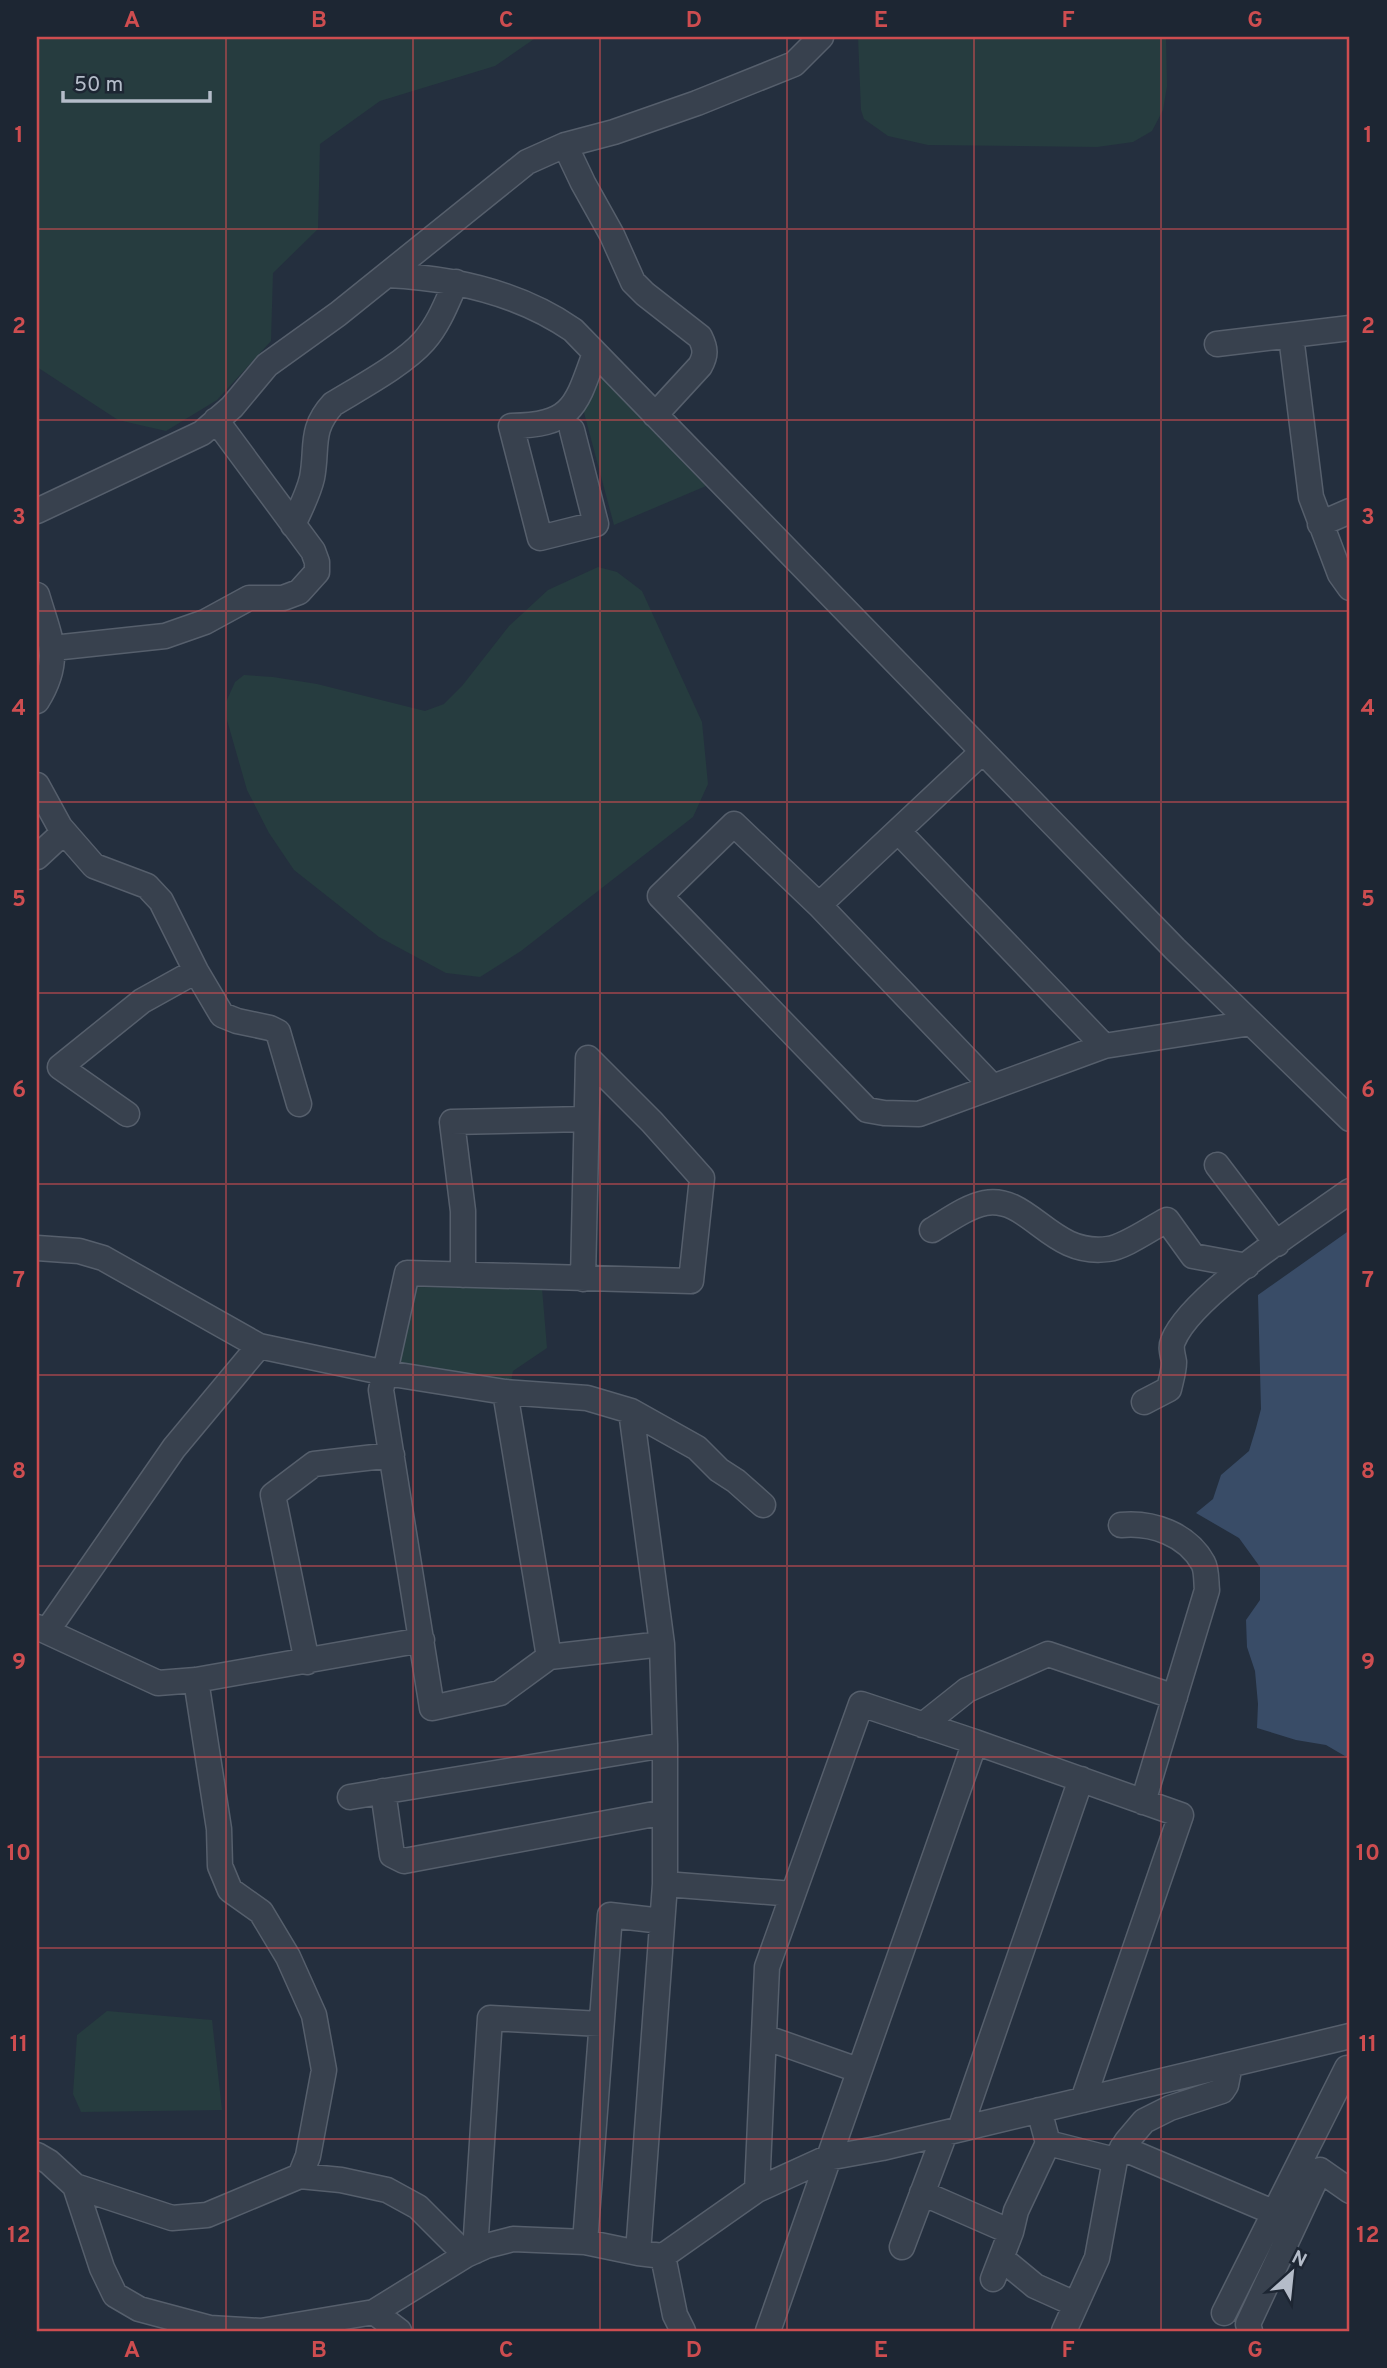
<svg xmlns="http://www.w3.org/2000/svg" width="1387" height="2368" font-family="Overpass,sans-serif">
<style>
.green{fill:#263c3f}
.water{fill:#394c67}
.lines{fill:none;stroke-linecap:round;stroke-linejoin:round}
.minor-casing{stroke:#565f6c;stroke-width:27}
.minor{stroke:#38414e;stroke-width:24}
.grid{fill:none;stroke:#ce4d50;stroke-width:2;stroke-opacity:0.55}
.neatline{fill:none;stroke:#ce4d50;stroke-width:2.5}
.grid-label{font-size:23px;text-anchor:middle;font-weight:bold;fill:#ce4d50}
</style>
<rect width="100%" height="100%" fill="#242f3e"/>
<path class="green" d="M37 37H537L495 66 380 101 320 144 318 229 273 273 271 341 217 400 166 431 118 420 37 367Z
M858 37H1166L1167 86 1163 110 1152 131 1133 142 1097 147 928 145 888 136 864 119 861 110Z
M599 375 706 486 614 525 582 405Z
M598 567 617 572 642 591 702 722 708 784 693 817 521 951 480 977 446 973 379 937 294 870 269 833 247 790 227 720 226 702 235 682 244 675 273 677 317 684 425 711 444 704 462 686 509 626 548 590Z
M410 1287 542 1288 547 1348 513 1371 511 1382 403 1370 394 1361Z
M107 2011 212 2020 222 2110 81 2112 73 2094 77 2035Z"/>
<path class="water" d="M1350 1230V1759L1326 1745 1296 1740 1257 1728 1258 1704 1255 1671 1247 1647 1246 1620 1260 1600V1567L1239 1538 1196 1513 1213 1499 1221 1475 1249 1451 1256 1428 1261 1409 1258 1295Z"/>
<g class="lines">
<defs>
<path id="minor" d="M565 145 583 183 612 235 633 282 645 294 700 337C706 349 706 355 700 366L655 415
M387 275C453 278 518 292 573 330L1175 949 1350 1119
M1291 336 1311 497 1340 574 1350 588
M1217 344 1350 328
M572 430 596 524 540 538 511 426C573 425 576 406 595 353
M37 511 202 433 232 407 267 365 338 314 527 162 565 145 614 132 697 103 794 64 821 37
M1320 524 1350 511
M293 525C300 509 308 495 312 478 318 447 309 430 333 404 359 388 404 364 424 341 439 324 447 302 456 282
M37 595C50 639 63 659 37 701
M53 648 165 636 205 622 249 598H283L299 592 317 572V562L313 551 216 420
M37 785 60 827 94 866 147 886 161 901 196 971 222 1015 237 1021 270 1028 278 1032 299 1104
M898 831 1104 1046
M37 857 64 832
M819 905 982 752
M992 1086 819 905 734 824 660 896 867 1110 884 1113 919 1114 1104 1046 1251 1023
M127 1114 60 1067 142 1001 196 971
M1217 1165 1277 1244
M932 1230C949 1220 966 1207 985 1203 1030 1195 1050 1257 1108 1249 1125 1247 1151 1228 1167 1220L1193 1256 1247 1266
M37 1248 79 1251 103 1258 259 1346 386 1373 505 1392 587 1398 631 1411 697 1448 719 1470 736 1481 763 1505
M463 1275V1211L452 1122 586 1119
M583 1279 588 1058 652 1122 702 1178 691 1281 407 1273 381 1390 432 1708 500 1693 549 1657 662 1644 631 1411
M505 1392 549 1657
M1144 1402 1169 1389C1171 1380 1174 1371 1174 1362 1173 1355 1170 1348 1173 1341 1191 1295 1307 1222 1350 1191
M1121 1525C1152 1522 1187 1534 1203 1563 1207 1570 1206 1582 1207 1590L1143 1802
M37 1627 158 1683 196 1680 422 1640
M47 1631 174 1448 259 1346
M307 1662 273 1495 314 1464 392 1455
M196 1680 219 1829 220 1866 230 1890 261 1912 288 1957 314 2015 324 2070 308 2156 300 2176
M923 1725 967 1690 1048 1654 1175 1697
M383 1791 392 1855 404 1861 665 1812
M350 1797 665 1745
M665 1884 793 1894
M764 2037 858 2070
M960 2129 1081 1779
M1048 2143 1115 2160
M1122 2148 1275 2213
M37 2155 49 2162 75 2186 172 2218 207 2215 300 2176 341 2180 387 2190 418 2207 466 2255
M75 2186 102 2268 115 2295 139 2309 210 2328 261 2331 374 2312 466 2255 486 2246 513 2239 585 2242 638 2253 663 2256 757 2190 827 2158 882 2148 1350 2036
M757 2190 767 1967 861 1704 975 1742
M922 2193 1011 2232
M585 2242 610 1915 662 1921
M902 2247 945 2133
M475 2251 490 2018 601 2024
M638 2253 665 1884V1745L662 1644
M663 2256 675 2315 683 2331
M1001 2258 1035 2286 1075 2304
M993 2279 1011 2232 1016 2211 1048 2143 1039 2110
M374 2312 399 2331
M1224 2313 1347 2068
M768 2331 975 1742 1181 1815 1083 2100
M1064 2331 1097 2258 1115 2160 1127 2141 1144 2121 1170 2108 1222 2091 1226 2085 1230 2065
M1250 2331 1248 2324 1320 2170 1350 2191"/>
</defs>
<use href="#minor" class="minor-casing"/>
<use href="#minor" class="minor"/>
</g>
<path class="grid" d="M226 37V2331M413 37V2331M600 37V2331M787 37V2331M974 37V2331M1161 37V2331M37 229H1350M37 420H1350M37 611H1350M37 802H1350M37 993H1350M37 1184H1350M37 1375H1350M37 1566H1350M37 1757H1350M37 1948H1350M37 2139H1350"/>
<rect width="1387" height="2368" fill="none" stroke="#1d2633" stroke-width="77"/>
<g transform="translate(1292 2273) rotate(27)" stroke="#1d2633" stroke-width="5" paint-order="stroke">
<path d="M0-5L12 26L0 18L-12 26Z" fill="#b4bcc9"/>
<text y="-10" font-size="19" font-weight="bold" text-anchor="middle" fill="#b4bcc9">N</text>
</g>
<path d="M63 91v10h147v-10" fill="none" stroke="#b4bcc9" stroke-width="3.5"/>
<text x="74" y="91" font-size="21" fill="#b4bcc9" stroke="#1d2633" stroke-width="5" paint-order="stroke">50 m</text>
<rect x="38" y="38" width="1310" height="2292" class="neatline"/>
<g class="grid-label">
<text x="132" y="27">A</text>
<text x="319" y="27">B</text>
<text x="506" y="27">C</text>
<text x="694" y="27">D</text>
<text x="881" y="27">E</text>
<text x="1068" y="27">F</text>
<text x="1255" y="27">G</text>
<text x="19" y="142">1</text>
<text x="1368" y="142">1</text>
<text x="19" y="333">2</text>
<text x="1368" y="333">2</text>
<text x="19" y="524">3</text>
<text x="1368" y="524">3</text>
<text x="19" y="715">4</text>
<text x="1368" y="715">4</text>
<text x="19" y="906">5</text>
<text x="1368" y="906">5</text>
<text x="19" y="1097">6</text>
<text x="1368" y="1097">6</text>
<text x="19" y="1287">7</text>
<text x="1368" y="1287">7</text>
<text x="19" y="1478">8</text>
<text x="1368" y="1478">8</text>
<text x="19" y="1669">9</text>
<text x="1368" y="1669">9</text>
<text x="19" y="1860">10</text>
<text x="1368" y="1860">10</text>
<text x="19" y="2051">11</text>
<text x="1368" y="2051">11</text>
<text x="19" y="2242">12</text>
<text x="1368" y="2242">12</text>
<text x="132" y="2357">A</text>
<text x="319" y="2357">B</text>
<text x="506" y="2357">C</text>
<text x="694" y="2357">D</text>
<text x="881" y="2357">E</text>
<text x="1068" y="2357">F</text>
<text x="1255" y="2357">G</text>
</g>
</svg>
